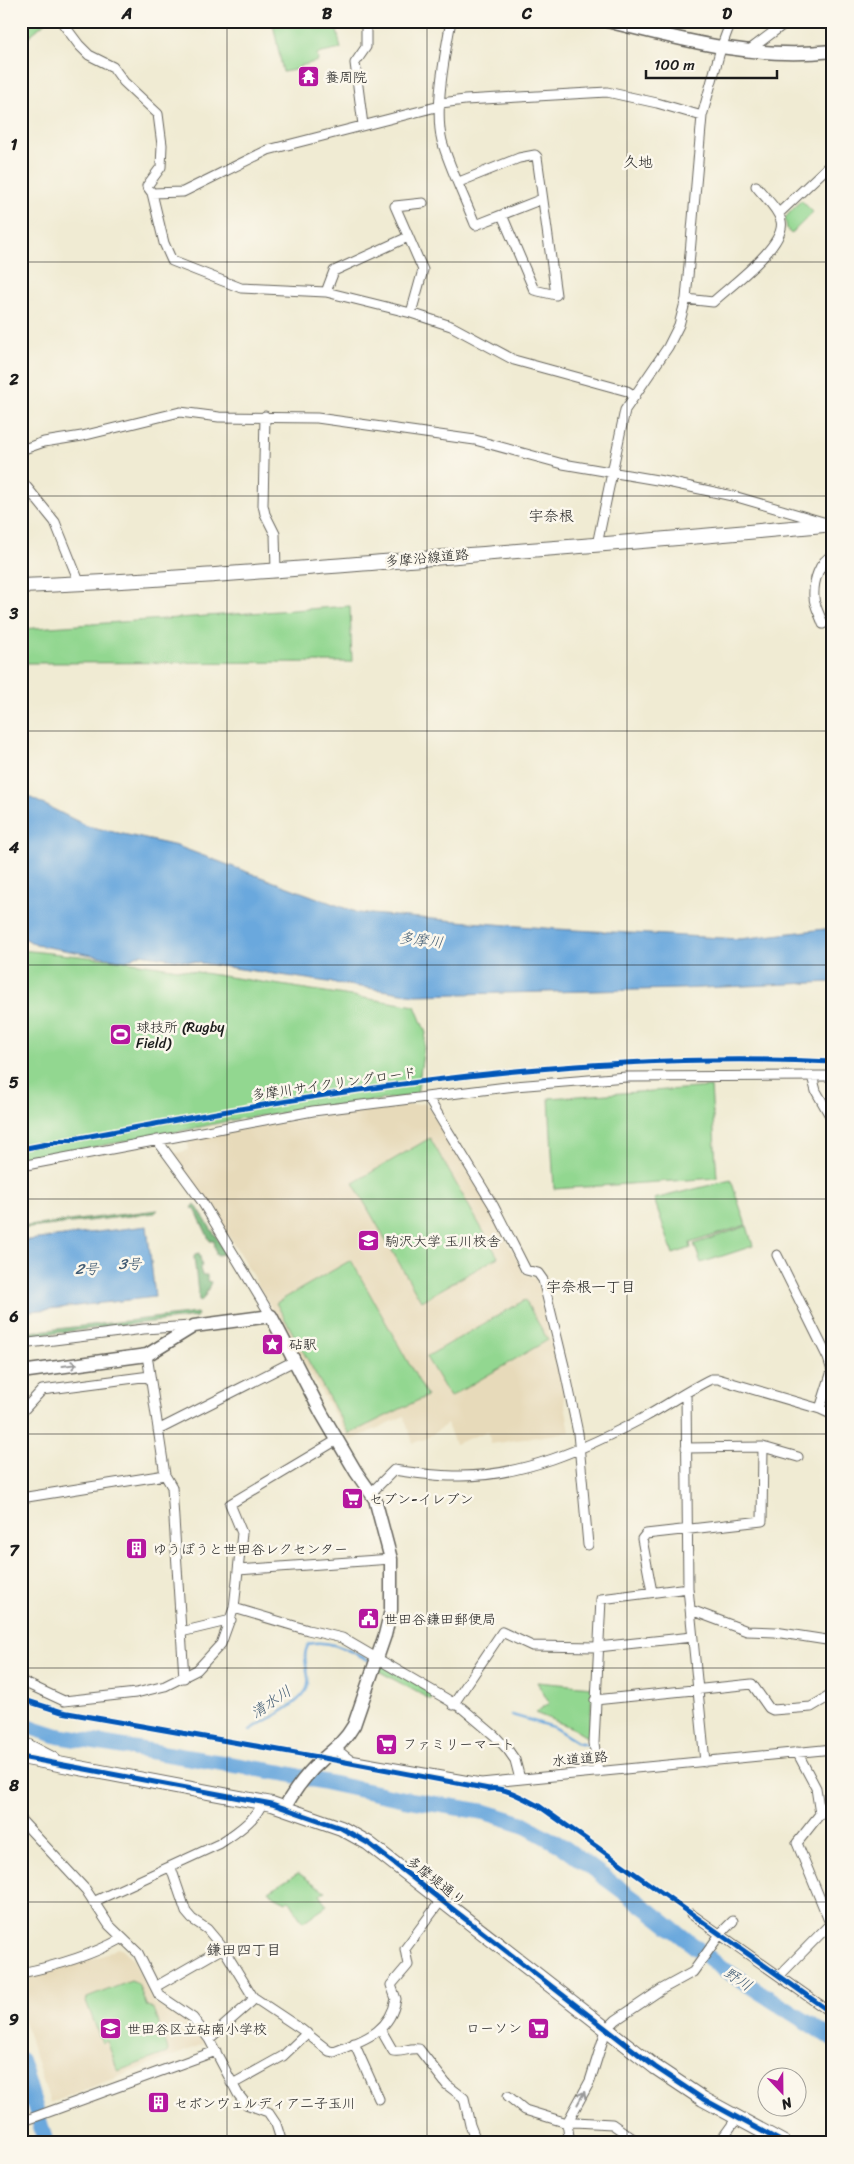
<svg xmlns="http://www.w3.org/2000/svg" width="854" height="2164" font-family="Sriracha,'Klee One',sans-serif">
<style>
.built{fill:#e7daba}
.green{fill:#92d790;stroke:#577a56}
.forest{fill:#75b87a;stroke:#486a4b}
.water{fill:#6ba8dd;stroke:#44627c}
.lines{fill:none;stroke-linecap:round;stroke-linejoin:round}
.stream{stroke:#6ba8dd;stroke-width:2.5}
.river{stroke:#6ba8dd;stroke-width:16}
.street-casing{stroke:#66645c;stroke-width:11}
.secondary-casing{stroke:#66645c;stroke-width:15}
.primary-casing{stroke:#66645c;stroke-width:16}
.street{stroke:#fff;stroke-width:9}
.secondary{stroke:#fff;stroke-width:12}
.primary{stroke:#fff;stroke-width:14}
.cycleway-casing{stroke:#fbf7ec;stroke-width:8}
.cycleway{stroke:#0057b8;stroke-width:5}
.oneway{stroke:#999}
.grid{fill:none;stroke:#1c1c1c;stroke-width:1;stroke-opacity:0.55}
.labels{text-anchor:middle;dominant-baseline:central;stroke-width:5;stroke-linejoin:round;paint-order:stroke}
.poi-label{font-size:14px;fill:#1c1c1c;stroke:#fbf7ec;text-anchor:start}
.street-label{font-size:14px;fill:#1c1c1c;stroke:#fbf7ec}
.neighbourhood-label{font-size:15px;fill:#1c1c1c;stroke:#fbf7ec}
.water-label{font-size:15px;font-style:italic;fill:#405b73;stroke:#fbf7ec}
.neatline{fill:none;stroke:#1c1c1c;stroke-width:2}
.grid-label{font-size:16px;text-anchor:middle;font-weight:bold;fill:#1c1c1c}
</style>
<rect width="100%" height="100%" fill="#fbf7ec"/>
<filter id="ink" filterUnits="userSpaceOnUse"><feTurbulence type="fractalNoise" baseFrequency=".02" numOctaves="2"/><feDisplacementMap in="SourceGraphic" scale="10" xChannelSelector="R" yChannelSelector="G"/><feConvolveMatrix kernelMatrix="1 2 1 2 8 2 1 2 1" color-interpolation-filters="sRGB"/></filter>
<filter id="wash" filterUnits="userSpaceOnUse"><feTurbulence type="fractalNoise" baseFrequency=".0096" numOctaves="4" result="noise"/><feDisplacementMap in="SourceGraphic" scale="20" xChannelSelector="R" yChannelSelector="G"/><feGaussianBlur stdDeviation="1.12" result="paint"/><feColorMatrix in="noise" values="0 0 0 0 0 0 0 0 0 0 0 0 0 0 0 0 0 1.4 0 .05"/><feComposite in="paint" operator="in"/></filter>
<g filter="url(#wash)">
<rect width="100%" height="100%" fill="#f0ebd3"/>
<path class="built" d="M426 1103 489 1207 524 1274 535 1278 540 1291 541 1304 559 1371 570 1432 491 1444 488 1431 455 1444 447 1424 425 1439 413 1443 404 1416 350 1441 209 1202 173 1154 189 1150 187 1139 310 1118Z
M119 1947 123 1949 133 1959 153 2002 191 2024 199 2034 204 2044 50 2103 21 2012V1981L107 1954Z"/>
<path class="green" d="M21 21H47L21 43Z
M284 21H335L341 49 317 54 318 61 300 66V69L283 72 273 24Z
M801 200 813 212 791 234 787 229 785 218Z
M350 606 352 662 22 663 21 629Z
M21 950 126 961 415 1006 426 1033 417 1095 237 1119 177 1132 21 1160Z
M711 1087 717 1178 554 1189 549 1098Z
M430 1138 498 1257 421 1301 353 1183Z
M731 1180 746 1225 690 1243 691 1248 673 1254 654 1199Z
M747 1226 753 1246 701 1263 694 1244Z
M351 1260 427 1396 349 1434 276 1303Z
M525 1300 548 1340 450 1397 426 1357Z
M378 1659 434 1694 431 1700 375 1669Z
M537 1682 592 1687 590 1739 570 1727 535 1713 549 1703Z
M298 1873 325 1891 320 1895 327 1905 303 1922 289 1900 286 1902 272 1895 269 1891Z
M131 1981 138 1984 147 2007 154 2009 168 2050 167 2053 118 2071 107 2041 102 2043 86 2001 87 1998Z"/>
<path class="forest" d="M195 1204 226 1252V1254L216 1255 214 1241H210L195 1209 192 1208Z
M158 1210 155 1213 21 1229V1227Z
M199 1253 202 1265 200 1269 202 1275H207V1281L211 1282 204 1298 201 1301 199 1300 194 1257 195 1254Z
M197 1313 198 1315 196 1317 21 1337V1333Z"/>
<path class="water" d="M21 793 87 826 177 846 358 913 557 929 740 939 833 928V982L679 989 415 995 140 954 126 961 36 945 21 936Z
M147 1226 155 1297 23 1312 21 1293V1241Z"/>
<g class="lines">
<path class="stream" d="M512 1715 553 1727 577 1742 593 1746
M250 1730C265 1720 295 1707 305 1692 315 1678 298 1659 309 1644 330 1638 353 1653 371 1661"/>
<path class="river" d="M21 1724 58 1736 283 1773 404 1799 485 1812 520 1823 562 1846 650 1911 722 1968 833 2039
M21 2060 46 2143"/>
</g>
</g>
<g filter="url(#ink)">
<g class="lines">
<defs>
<path id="street" d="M61 21 79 45 89 55 113 67 124 82 158 114 162 145 161 167 147 186 152 193 164 243 172 261 241 288 326 292 411 313 451 326 514 360 627 391 635 396
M451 21C445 53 434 110 442 141 449 166 465 199 475 224L476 225 542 199
M748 51 788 21
M441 103 465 100 607 92 657 103 702 116
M363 125 355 63 366 47V21
M459 182 519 158 535 155 537 157 556 295 534 290 502 215
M152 193 183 192 268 150 440 106
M778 214 833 162
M326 292 334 271 408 237
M686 299 713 302C730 286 787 245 781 221 778 208 764 197 756 186
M411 313 423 270 395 206 423 203
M265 416 263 505 265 514 275 534 276 570
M21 450 44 442 82 436 180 412 219 417 317 418 475 440 563 464 663 481 737 497 823 522
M21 480 55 522 80 584
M597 545 625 410 668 347 679 325 686 299 702 116 721 48 731 21
M823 624C820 615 814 605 814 597 813 582 819 561 833 555
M812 1076 816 1091 833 1121
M428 1098 493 1205 526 1270 538 1273 543 1280 564 1366 578 1433 588 1545
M157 1140 201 1200 271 1316
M21 1166 313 1111 515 1086 626 1077 833 1076
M777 1255 828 1358 832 1371 820 1409
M21 1344 144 1329 191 1326
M147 1355 165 1475 172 1487 184 1678
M686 1393 688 1588 705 1762
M21 1413 42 1390 150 1376
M158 1430 294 1361
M686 1448 763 1447 798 1457
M371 1493 394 1470C414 1473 434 1476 454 1476 521 1478 587 1448 645 1417 667 1405 688 1390 711 1379H718L820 1409 833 1415
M21 1498 165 1475
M238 1570 391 1559
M652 1592 642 1539 646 1534 762 1521 763 1447
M234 1608 308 1630 342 1638 462 1708 495 1736 508 1750 515 1760 520 1779
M691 1610 747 1631 775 1632 833 1641
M181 1632 231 1620
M21 1681 64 1701 136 1693 165 1686 197 1670 221 1644 234 1608 242 1533 230 1504 337 1440
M595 1700 752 1684 769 1708 773 1710 811 1707 828 1697 833 1696
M453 1705 502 1632 532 1646 598 1647 692 1637
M336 1749 350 1760 481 1783 833 1749
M797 1752 816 1788 820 1814 797 1843 830 1923
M598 1772 594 1743 601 1599 688 1588
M21 1820 86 1890 109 1925 138 1953 159 1995 193 2018 209 2039 238 2094 246 2104 268 2112 276 2124 282 2143
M171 1868 186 1912 192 1919 207 1929 223 1948 253 1997 301 2029 329 2051 334 2052C363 2040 390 2033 396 1999L391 1985 408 1965 405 1949 442 1899
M93 1902 219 1844C233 1835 259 1818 262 1802
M691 1914 833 2014
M21 1973C56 1966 90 1956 121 1939
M780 1975 833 1921
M155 1987 223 1948
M381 2030 393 2051C402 2053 410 2047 419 2049L447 2085 464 2098 470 2125 477 2143
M209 2039 251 2002 253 1997
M354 2043 379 2099
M231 2083 238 2081 283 2056 307 2033
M508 2096 525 2110 567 2123 575 2122 612 2124 639 2143
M21 2122 216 2051
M570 2143 567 2123 590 2081 606 2030 616 2020 662 1989 693 1972 721 1933 733 1921
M719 2143 737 2118"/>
<path id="secondary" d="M607 21C683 40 753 60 833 51
M21 1372 147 1355 194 1326 271 1316 322 1414 356 1472 375 1499 391 1559V1610L385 1635 354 1725C346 1739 337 1747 325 1757 309 1771 295 1789 285 1807"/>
<path id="primary" d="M21 586C151 581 280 570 409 560 550 548 692 538 833 524
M21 1743 52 1759
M21 1757 272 1804 341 1828 368 1843 655 2067 703 2099 784 2143"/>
</defs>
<use href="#street" class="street-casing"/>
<use href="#secondary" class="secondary-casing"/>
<use href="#primary" class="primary-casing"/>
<use href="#street" class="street"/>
<use href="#secondary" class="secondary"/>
<use href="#primary" class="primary"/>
<defs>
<path id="cycleway" d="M21 1149C288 1098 560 1048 833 1062
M21 1699 62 1712 324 1758 489 1789C504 1786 526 1800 539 1806L833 2014
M21 1757 272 1804 341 1828 368 1843 655 2067 703 2099 784 2143"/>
</defs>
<use href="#cycleway" class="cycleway-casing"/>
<use href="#cycleway" class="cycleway"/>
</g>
<defs><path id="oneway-shaft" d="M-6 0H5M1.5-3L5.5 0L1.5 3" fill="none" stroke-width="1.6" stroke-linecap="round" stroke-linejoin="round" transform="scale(1.25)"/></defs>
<g class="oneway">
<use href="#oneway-shaft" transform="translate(70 1365) rotate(-8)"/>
<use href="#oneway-shaft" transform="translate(581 2098) rotate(-61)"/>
</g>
</g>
<path class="grid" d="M227 21V2143M427 21V2143M627 21V2143M21 262H833M21 496H833M21 731H833M21 965H833M21 1199H833M21 1434H833M21 1668H833M21 1902H833"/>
<defs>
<symbol id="temple-square" viewBox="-11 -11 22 22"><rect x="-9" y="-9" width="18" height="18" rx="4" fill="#b5179e" stroke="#fbf7ec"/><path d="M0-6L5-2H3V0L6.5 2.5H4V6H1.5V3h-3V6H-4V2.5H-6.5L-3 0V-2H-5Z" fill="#fff"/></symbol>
<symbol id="stadium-square" viewBox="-11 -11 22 22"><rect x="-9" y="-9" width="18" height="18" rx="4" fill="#b5179e" stroke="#fbf7ec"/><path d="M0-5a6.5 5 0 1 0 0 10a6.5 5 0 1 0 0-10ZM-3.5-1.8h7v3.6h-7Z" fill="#fff"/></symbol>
<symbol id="university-square" viewBox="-11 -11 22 22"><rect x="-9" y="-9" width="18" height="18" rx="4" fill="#b5179e" stroke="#fbf7ec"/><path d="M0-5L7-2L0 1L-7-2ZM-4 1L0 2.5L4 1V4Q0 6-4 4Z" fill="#fff"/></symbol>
<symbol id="sight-square" viewBox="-11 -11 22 22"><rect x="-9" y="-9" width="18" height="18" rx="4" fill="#b5179e" stroke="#fbf7ec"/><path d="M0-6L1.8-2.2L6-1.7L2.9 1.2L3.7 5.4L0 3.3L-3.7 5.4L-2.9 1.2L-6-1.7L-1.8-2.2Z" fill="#fff"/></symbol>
<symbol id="supermarket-square" viewBox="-11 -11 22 22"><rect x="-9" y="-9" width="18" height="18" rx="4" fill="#b5179e" stroke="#fbf7ec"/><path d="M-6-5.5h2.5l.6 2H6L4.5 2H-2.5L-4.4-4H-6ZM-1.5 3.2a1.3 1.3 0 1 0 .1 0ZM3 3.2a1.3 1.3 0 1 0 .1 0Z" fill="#fff"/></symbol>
<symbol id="building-square" viewBox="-11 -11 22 22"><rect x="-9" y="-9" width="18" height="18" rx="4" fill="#b5179e" stroke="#fbf7ec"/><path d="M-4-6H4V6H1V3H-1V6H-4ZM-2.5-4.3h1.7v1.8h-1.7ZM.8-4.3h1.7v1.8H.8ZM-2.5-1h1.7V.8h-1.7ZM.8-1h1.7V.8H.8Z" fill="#fff"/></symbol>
<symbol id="civic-square" viewBox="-11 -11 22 22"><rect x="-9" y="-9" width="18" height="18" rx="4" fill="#b5179e" stroke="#fbf7ec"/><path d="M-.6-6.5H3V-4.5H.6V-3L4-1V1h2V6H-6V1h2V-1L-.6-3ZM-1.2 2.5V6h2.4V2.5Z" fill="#fff"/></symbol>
<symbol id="school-square" viewBox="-11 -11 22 22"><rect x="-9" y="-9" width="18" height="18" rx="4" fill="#b5179e" stroke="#fbf7ec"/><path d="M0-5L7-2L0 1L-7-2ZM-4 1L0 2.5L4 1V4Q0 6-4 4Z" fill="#fff"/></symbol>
</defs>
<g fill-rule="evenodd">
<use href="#temple-square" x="296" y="64" width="25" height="25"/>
<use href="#stadium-square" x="108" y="1022" width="25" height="25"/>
<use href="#university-square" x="356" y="1228" width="25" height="25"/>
<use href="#sight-square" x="260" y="1332" width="25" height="25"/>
<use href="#supermarket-square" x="340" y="1486" width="25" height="25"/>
<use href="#building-square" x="124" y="1536" width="25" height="25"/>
<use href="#civic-square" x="356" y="1606" width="25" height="25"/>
<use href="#supermarket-square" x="374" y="1732" width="25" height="25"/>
<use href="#supermarket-square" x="526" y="2016" width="25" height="25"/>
<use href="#school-square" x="98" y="2016" width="25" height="25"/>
<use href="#building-square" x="146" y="2090" width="25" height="25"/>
</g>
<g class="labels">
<g class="poi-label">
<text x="325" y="77">養周院</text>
<text x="136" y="1027">球技所 (Rugby<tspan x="136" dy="16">Field)</tspan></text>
<text x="385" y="1241">駒沢大学 玉川校舎</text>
<text x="289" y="1344">砧駅</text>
<text x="369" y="1499">セブン-イレブン</text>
<text x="153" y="1549">ゆうぽうと世田谷レクセンター</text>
<text x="384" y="1619">世田谷鎌田郵便局</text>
<text x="403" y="1744">ファミリーマート</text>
<text x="522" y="2028" text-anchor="end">ローソン</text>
<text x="127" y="2029">世田谷区立砧南小学校</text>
<text x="174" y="2103">セボンヴェルディア二子玉川</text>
</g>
<g class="street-label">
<text transform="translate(427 558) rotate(-5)">多摩沿線道路</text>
<text transform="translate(334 1084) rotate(-8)">多摩川サイクリングロード</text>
<text transform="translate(580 1759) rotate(-5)">水道道路</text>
<text transform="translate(436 1881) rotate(38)">多摩堤通り</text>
</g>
<g class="neighbourhood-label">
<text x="638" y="162">久地</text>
<text x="551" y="516">宇奈根</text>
<text x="591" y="1287">宇奈根一丁目</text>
<text x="244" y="1950">鎌田四丁目</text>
</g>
<g class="water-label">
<text transform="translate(421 940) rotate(7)">多摩川</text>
<text x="130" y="1264">3号</text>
<text x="87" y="1269">2号</text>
<text transform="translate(271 1702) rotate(-34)">清水川</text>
<text transform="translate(738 1979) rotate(33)">野川</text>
</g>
</g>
<rect width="854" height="2164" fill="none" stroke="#fbf7ec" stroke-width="55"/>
<g transform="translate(782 2092) rotate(158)"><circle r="24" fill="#fbf7ec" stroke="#a29f99"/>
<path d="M0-4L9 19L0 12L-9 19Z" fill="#b5179e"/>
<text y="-8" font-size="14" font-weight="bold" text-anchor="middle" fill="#1c1c1c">N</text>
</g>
<path d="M646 70v8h131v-8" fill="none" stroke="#1c1c1c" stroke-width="2.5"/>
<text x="654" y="70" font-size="15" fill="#1c1c1c" stroke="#fbf7ec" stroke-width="4" paint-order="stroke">100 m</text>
<rect x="28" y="28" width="798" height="2108" class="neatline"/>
<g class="grid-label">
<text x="127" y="19">A</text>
<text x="327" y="19">B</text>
<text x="527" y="19">C</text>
<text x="727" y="19">D</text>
<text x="14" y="150">1</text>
<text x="14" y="385">2</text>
<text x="14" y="619">3</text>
<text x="14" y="853">4</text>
<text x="14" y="1088">5</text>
<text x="14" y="1322">6</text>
<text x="14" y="1556">7</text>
<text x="14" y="1791">8</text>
<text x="14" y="2025">9</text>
</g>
</svg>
